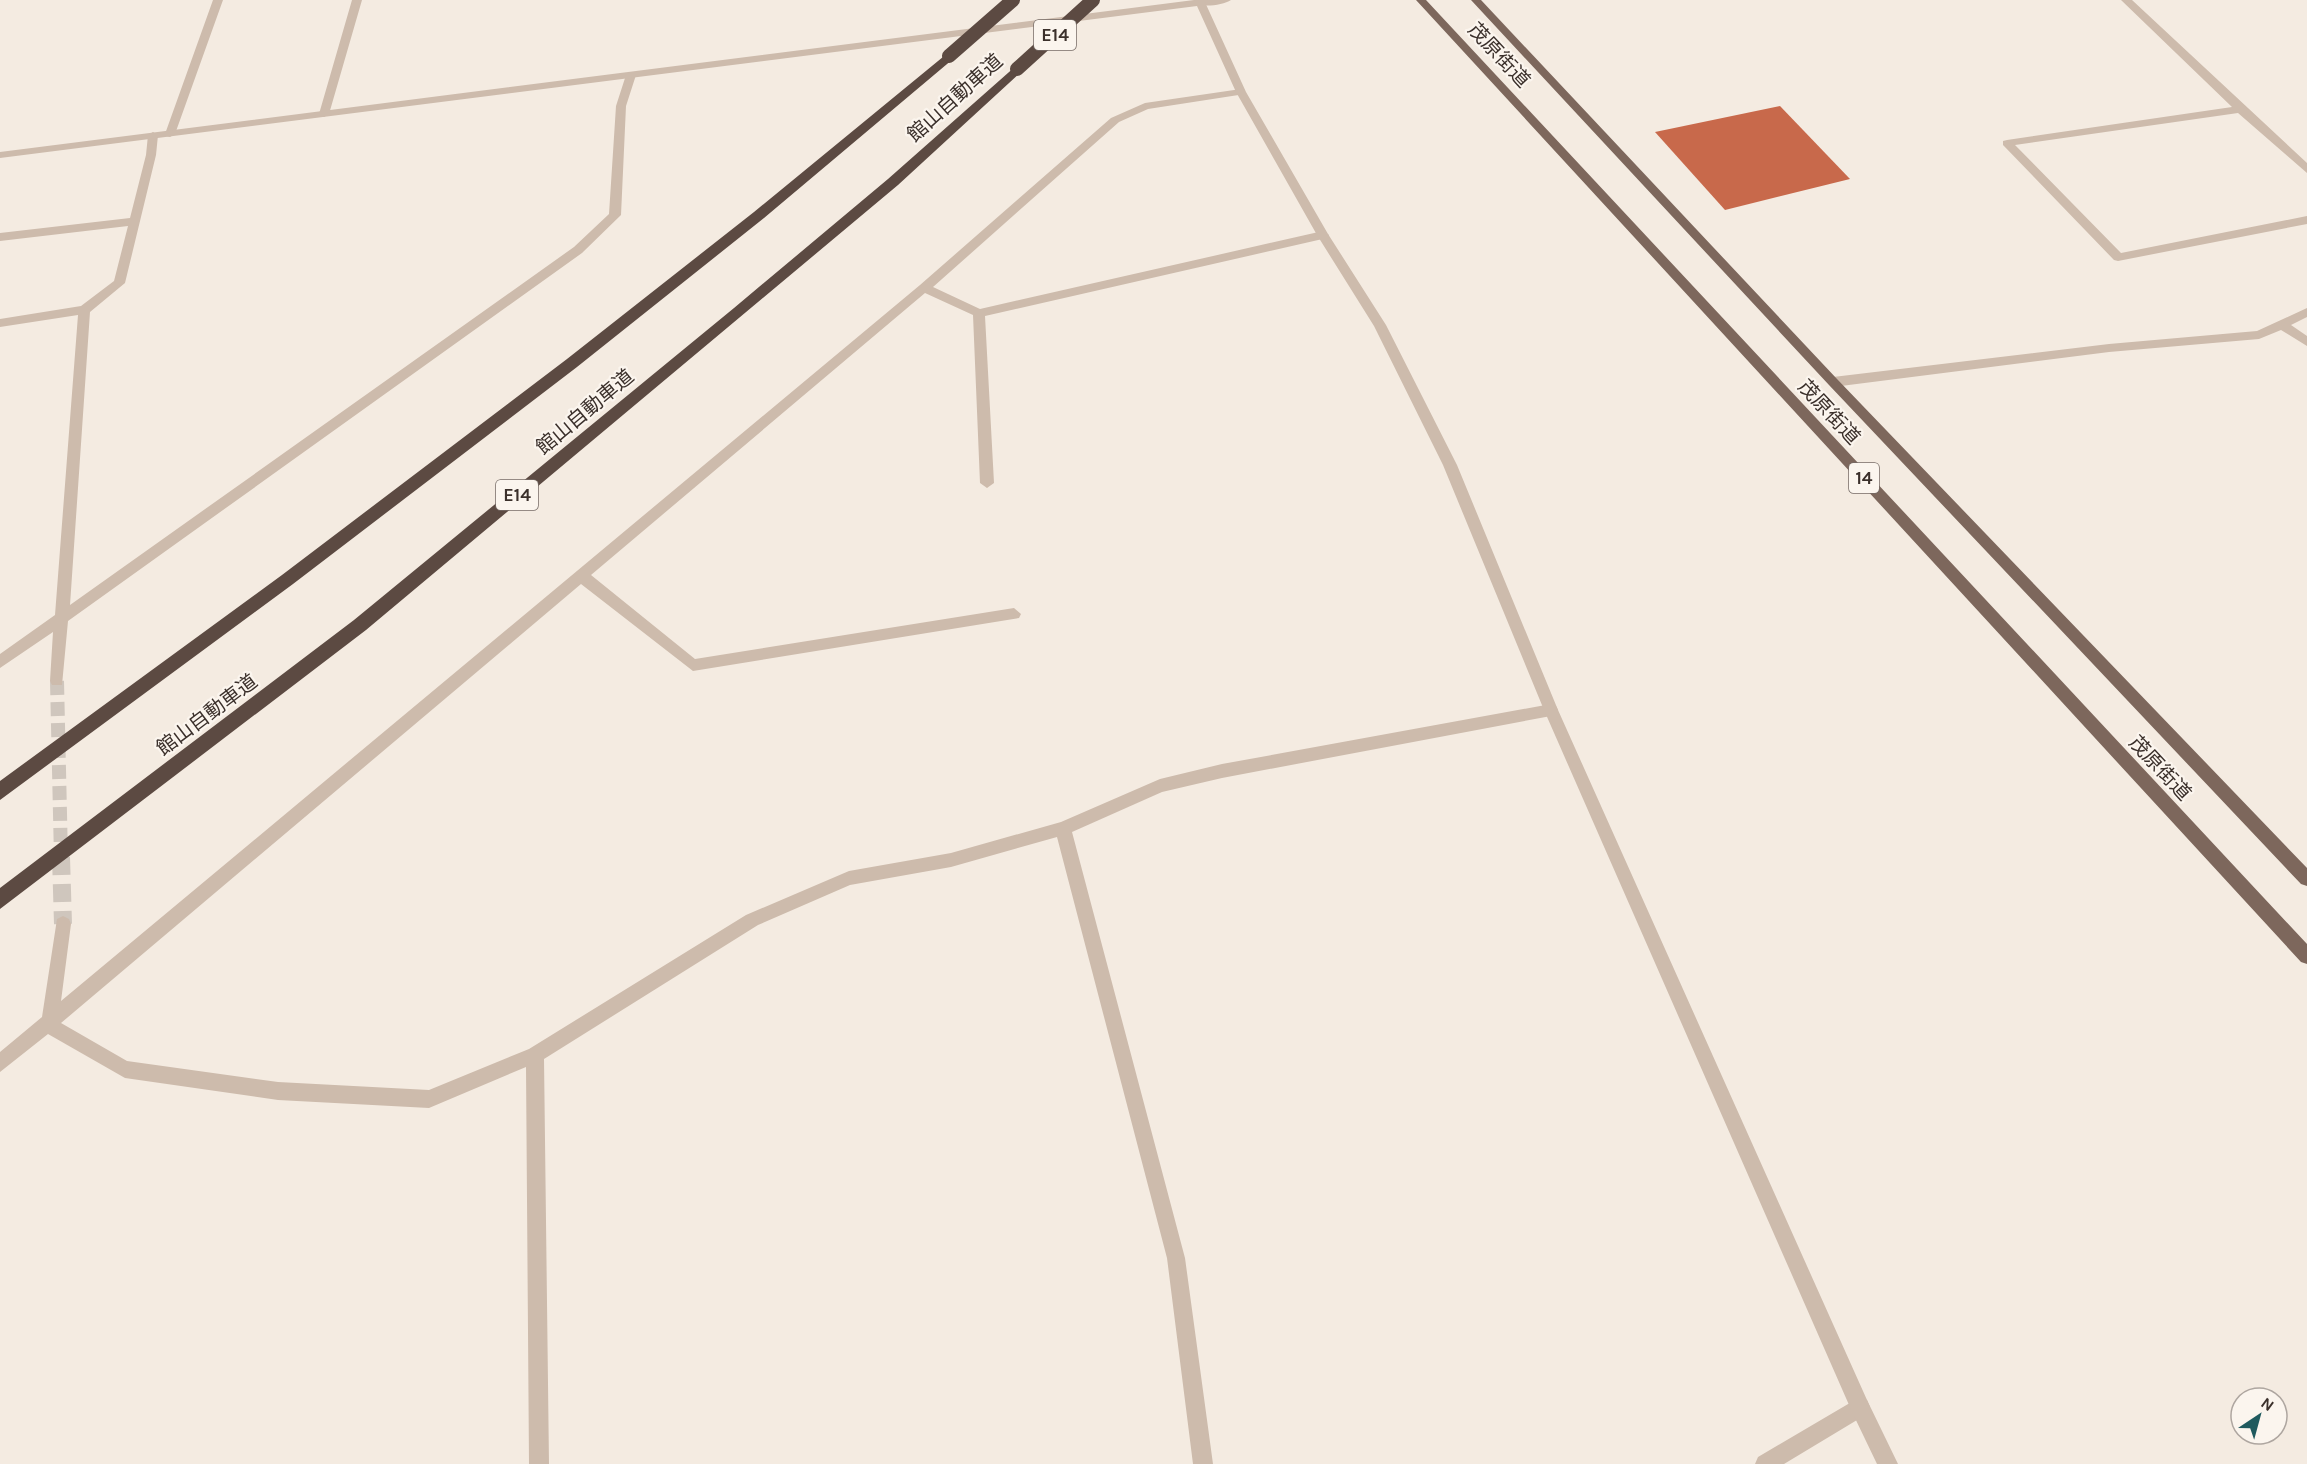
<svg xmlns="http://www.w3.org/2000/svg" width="2307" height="1464" font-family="Karla,'Noto Sans JP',sans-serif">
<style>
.building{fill:#c8694b}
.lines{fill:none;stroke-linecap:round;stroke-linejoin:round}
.minor-tunnel-far1{stroke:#cfc6bd;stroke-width:14;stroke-dasharray:14 7;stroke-linecap:butt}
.minor-tunnel{stroke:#cfc6bd;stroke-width:18;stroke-dasharray:18 9;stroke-linecap:butt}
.minor{fill:#cdbbac;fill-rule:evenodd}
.tertiary{fill:#cdbbac;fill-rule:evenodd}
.primary{fill:#7d675c;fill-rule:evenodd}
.motorway{fill:#5c4a42;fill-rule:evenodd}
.motorway-bridge{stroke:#5c4a42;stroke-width:14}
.labels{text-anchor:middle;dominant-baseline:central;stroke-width:4.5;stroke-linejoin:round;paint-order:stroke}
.shield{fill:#fbf5ee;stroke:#756b66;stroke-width:1.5}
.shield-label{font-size:18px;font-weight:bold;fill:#3b302b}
.street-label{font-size:20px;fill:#3b302b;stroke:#fbf5ee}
</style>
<rect width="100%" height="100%" fill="#f4ebe1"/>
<path class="building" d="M1780 106 1850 179 1725 210 1655 132Z"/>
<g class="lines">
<path class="minor-tunnel-far1" d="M57 681 61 858"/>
<path class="minor-tunnel" d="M61 857 63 924"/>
<path class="minor" d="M213 0H223L175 134 170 137 166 136 165 134Z
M352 0H362L329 114 324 117 320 116 319 114Z
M1231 0C1223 5 1203 8 1195 3L1200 0Z
M2121 0H2132L2307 163V173L2238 113 2015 145 2121 253 2307 216V224L2118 261 2114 260 2003 145V141L2007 140 2232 107Z
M631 72 636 75 626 106 621 215 582 253 68 621 62 685H52L50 681 53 632 0 668V654L55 615 78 315 0 327V319L81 306 114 281 128 226 0 241V233L130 218 146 155 148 135 153 132 158 135 156 155 125 283 90 312 70 605 574 247 609 214 616 106 626 75Z
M1241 89 1245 90V94L1148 109 1119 122 933 287 980 309 1323 231 1329 235 1327 238 985 316 994 483 987 488 980 483 973 315 925 293 591 575 695 659 1014 608 1021 614 1019 618 693 671 581 584 61 1023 127 1061 278 1082 429 1090 529 1049 746 915 849 871 951 853 1061 822 1160 779 1222 764 1551 704 1556 706 1558 710 1556 714 1551 716 1222 778 1162 792 1072 832 1185 1258 1213 1464H1193L1167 1258 1057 837 951 867 850 885 758 925 544 1059 549 1464H529L526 1067 429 1108 278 1100 125 1078 48 1034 0 1072V1052L42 1017 57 919 63 916 69 919 71 924 61 1001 920 285 1111 118 1145 103Z
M2307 308V317L2291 325 2307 336V346L2281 330 2259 339 2109 352 1833 387 1827 382 1833 377 2109 344 2257 331Z
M1860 1397 1867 1400 1870 1407 1867 1414 1784 1464H1755L1758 1457Z"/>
<path class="tertiary" d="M1194 0H1204L1246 92 1328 234 1386 325 1457 465 1558 710 1867 1400 1898 1464H1877L1853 1414 1544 710 1443 465 1374 326 1317 235 1236 92 1197 6 0 158V152Z"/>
<path class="primary" d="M1416 0H1426L2307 944V964L2301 962Z
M1471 0H1481L1837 379 2307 868V886L2301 884 1829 385Z"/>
<path class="motorway" d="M949 52 953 53V59L764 218 577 367 293 584 0 800V781L282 575 567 359 754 212Z
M1017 65 1023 69 1021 72 898 185 366 630 0 909V888L354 620 734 308 888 179Z"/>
<path class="motorway-bridge" d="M949 56 1013 0
M1017 69 1093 0"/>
</g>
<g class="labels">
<g class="shield">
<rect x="1034" y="20" width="42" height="30" rx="4.5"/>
<rect x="1849" y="463" width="30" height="30" rx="4.5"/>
<rect x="496" y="480" width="42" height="30" rx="4.5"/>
</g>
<g class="shield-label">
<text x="1055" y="35">E14</text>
<text x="1864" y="478">14</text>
<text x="517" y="495">E14</text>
</g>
<g class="street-label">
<text transform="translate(1499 55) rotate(47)">茂原街道</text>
<text transform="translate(955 98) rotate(-42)">館山自動車道</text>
<text transform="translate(585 412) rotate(-40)">館山自動車道</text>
<text transform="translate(1829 412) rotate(47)">茂原街道</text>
<text transform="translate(207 715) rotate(-37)">館山自動車道</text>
<text transform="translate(2160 768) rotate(47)">茂原街道</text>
</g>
</g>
<g transform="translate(2259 1416) rotate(36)"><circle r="28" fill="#fbf5ee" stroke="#aea6a0" stroke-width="1.5"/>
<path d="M0-4.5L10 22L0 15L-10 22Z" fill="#1f5a5e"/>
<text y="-9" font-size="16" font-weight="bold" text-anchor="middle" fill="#3b302b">N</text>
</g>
</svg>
